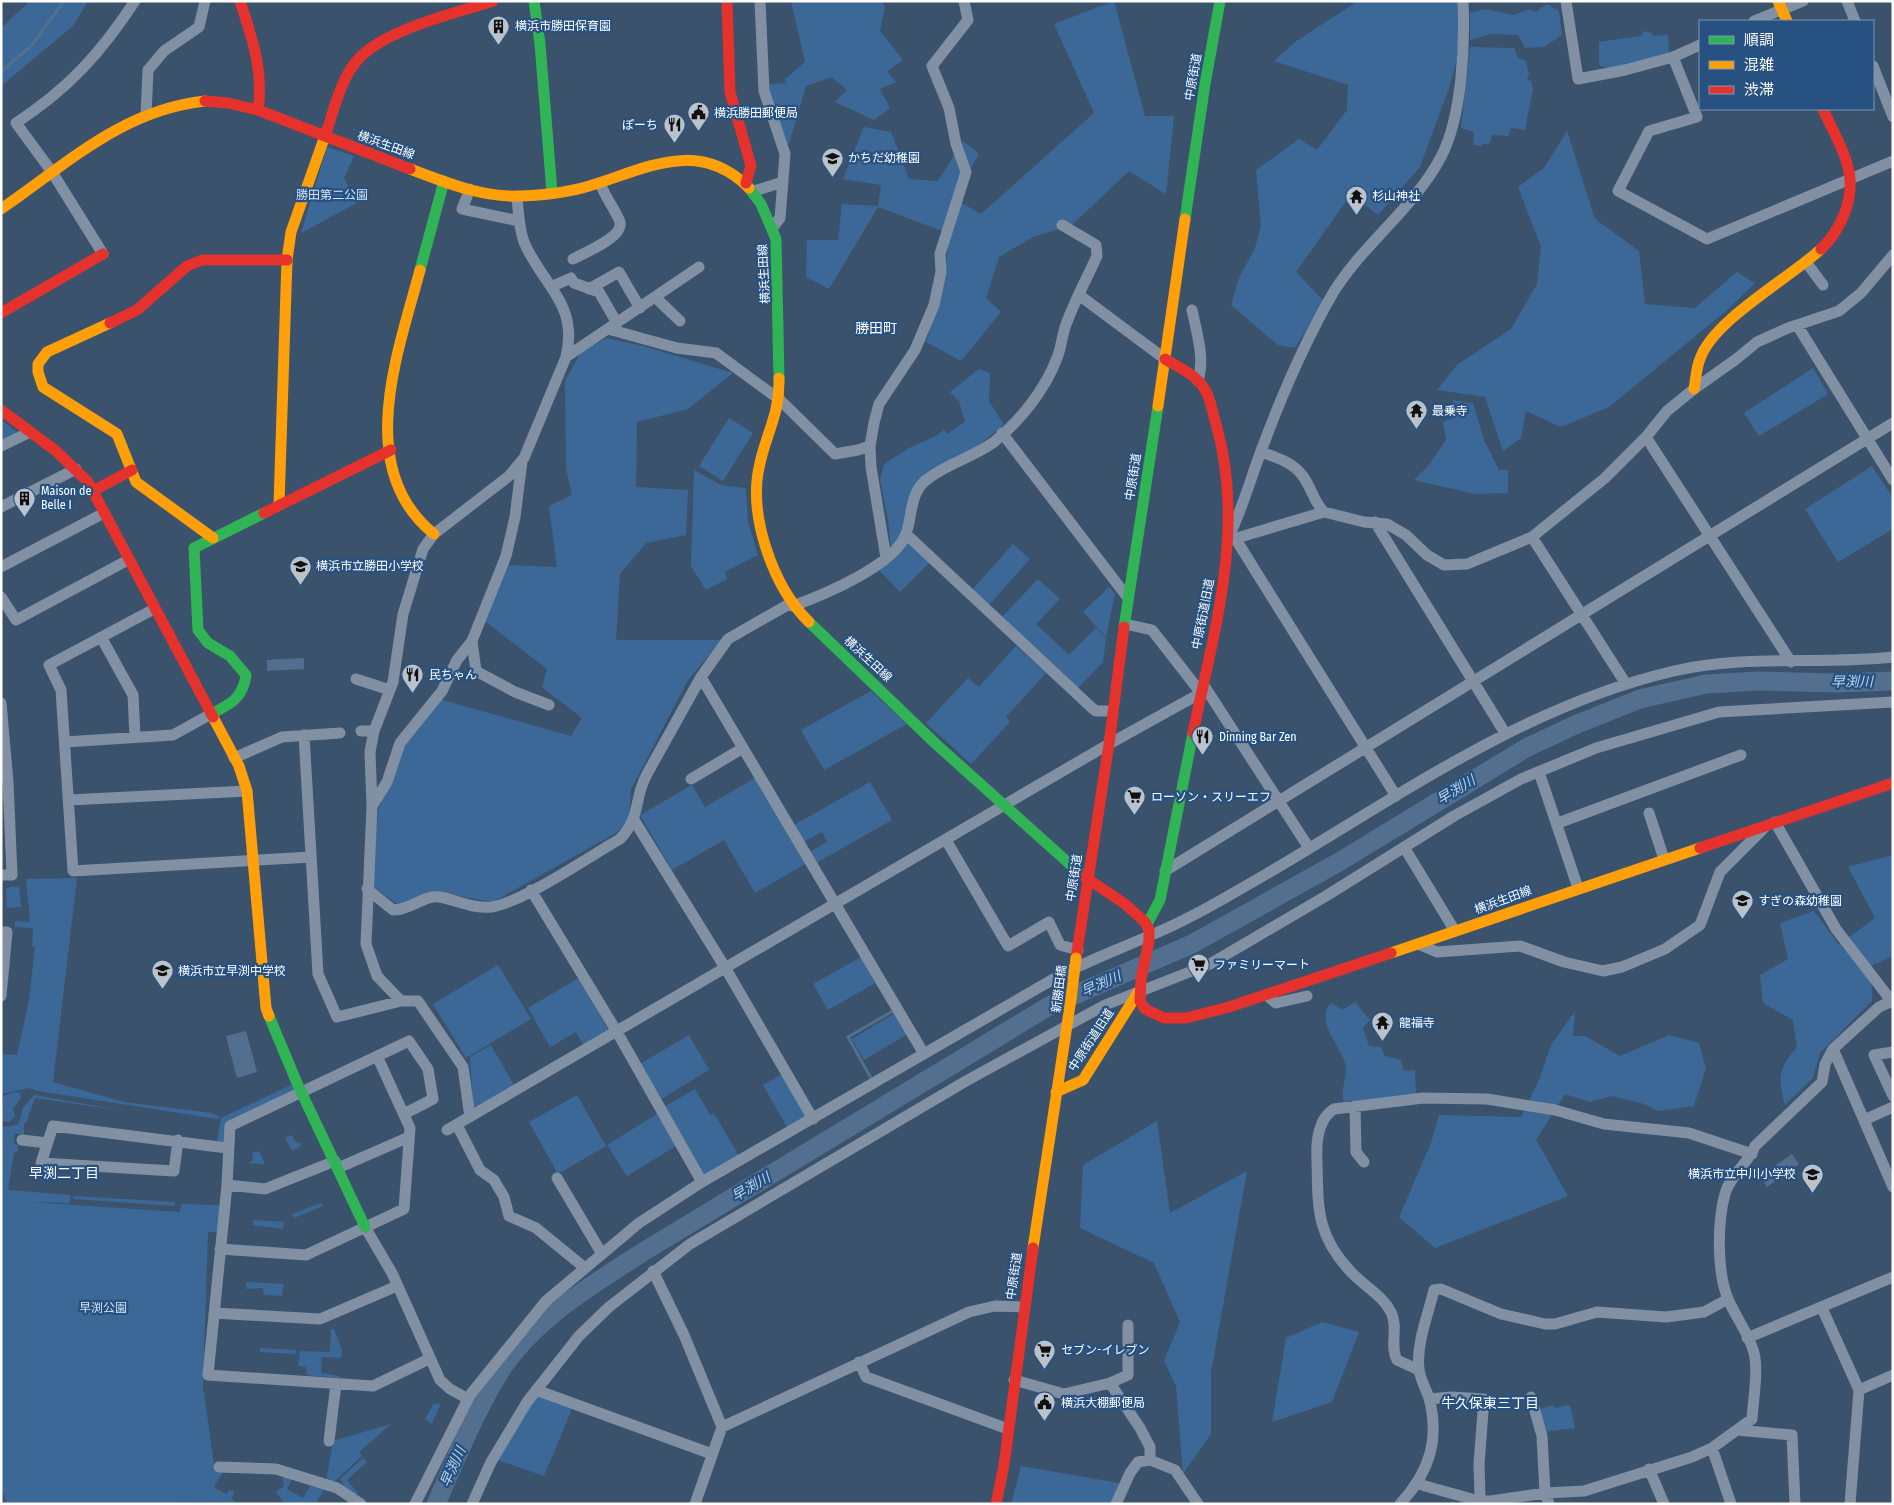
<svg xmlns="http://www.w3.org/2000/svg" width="1894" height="1505" font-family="'Fira Sans Condensed','Noto Sans JP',sans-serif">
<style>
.green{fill:#3c6897}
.water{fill:#536f90}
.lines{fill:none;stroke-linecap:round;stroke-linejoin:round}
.stream{stroke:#536f90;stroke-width:3}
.river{stroke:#536f90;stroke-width:19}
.street{stroke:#8191a3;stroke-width:11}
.fast{stroke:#30b455;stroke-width:11}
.slow{stroke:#ff9f0a;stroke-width:11}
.jam{stroke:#e5322d;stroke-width:11}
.slow-bridge{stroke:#ff9f0a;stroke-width:11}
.labels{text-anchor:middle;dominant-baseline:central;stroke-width:4.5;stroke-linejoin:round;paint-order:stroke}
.poi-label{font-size:12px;fill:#fff;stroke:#275181;text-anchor:start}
.street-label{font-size:12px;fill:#fff;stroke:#275181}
.park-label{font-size:12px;fill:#d2e3f5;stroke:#275181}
.neighbourhood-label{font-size:14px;fill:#fff;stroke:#275181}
.water-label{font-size:14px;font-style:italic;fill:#bbd4ee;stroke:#275181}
</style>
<rect width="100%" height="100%" fill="#3b526d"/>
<path class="green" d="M30 1H88L73 26 1 86V28Z
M791 1H882L885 7 880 31 903 60 887 71 896 82 880 89 890 108 874 120 835 102 847 90 832 77 806 86 789 144 783 145 764 85 786 83 785 79 805 62Z
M1114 1 1145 116H1174L1166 194 1129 171 1072 225 1033 237 999 257 986 298 1001 312 961 361 926 342 942 292 950 234 878 207 829 289 806 277 807 240H838L842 204 878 206 881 185 843 179 864 127 891 132 909 179 938 181 963 141 979 154 953 198 981 214 1094 113 1054 24Z
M1358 1H1458L1459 52 1449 88 1420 167 1378 215 1351 194 1296 272 1324 301 1295 348 1278 345 1231 305 1239 278 1255 248 1261 226 1256 170 1299 139 1317 150 1347 110 1348 85 1274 61 1295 42Z
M1547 4 1559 11 1562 35 1544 47 1525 48 1518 35 1491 34 1470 40V13L1485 9 1514 15 1529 9 1536 12Z
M1644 31 1652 33 1653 36 1668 35 1669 52C1652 57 1613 74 1599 65V42L1641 36Z
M1470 47 1514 48 1518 58 1526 61 1529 73 1527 80 1531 81 1533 89 1525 130 1511 128 1508 136 1492 135 1490 143 1483 144 1482 146 1473 145 1474 132 1461 128Z
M1567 131 1595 219 1639 251 1645 304 1695 308 1737 272 1755 283 1726 311 1609 407 1561 427 1526 411 1521 438 1503 451 1485 397 1437 390 1457 365 1511 329 1537 284 1541 247 1518 187 1544 168Z
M327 147 354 156 344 178 357 203 301 233Z
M606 338 643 346 733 373 688 409 637 422 636 487 688 490 686 535 646 543 620 574 616 640H722L688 680 631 789 629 820 616 833 493 902 436 892 400 906 372 886 378 810 404 745 439 699 571 736 582 718 542 687 547 669 486 622 505 565 557 567 549 506 572 495 566 468 565 381 581 352Z
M1813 368 1828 394 1759 436 1744 413Z
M979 369 990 373 989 401 1004 425 908 501 900 536 891 548 888 520 880 480 884 464 909 448 936 436 944 430 947 434 965 422 959 401 950 392Z
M1453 400 1473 404 1484 440 1499 470H1508V493L1475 494 1414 480 1428 466 1446 440 1443 422 1456 417Z
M729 418 753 433 723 481 699 466Z
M1 420 17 432 1 440Z
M1872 466 1893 498V529L1838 562 1805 509Z
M694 470 721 485 746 488 748 522 758 555 725 572 727 579 706 590 691 566Z
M907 542 930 562 900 592 878 569Z
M1013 544 1030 559 988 606 971 591Z
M1038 579 1060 599 1036 624 1069 655 1096 628 1106 638 1103 662 1076 690 1001 618Z
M1109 587 1115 594 1106 637 1083 612Z
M1016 646 1046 673 1006 717 1010 722 971 764 926 723 968 678 979 687Z
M871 691 907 724 824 770 801 730Z
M757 777 807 863 755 893 724 840 672 870 640 815 692 785 705 807Z
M870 782 892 820 816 863 810 852 827 842 822 832 803 842 794 825Z
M1893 855V956L1871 966 1872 1001 1820 1053 1813 1078 1785 1105C1777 1078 1779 1068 1797 1047L1793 1020 1763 1003 1760 975 1788 959 1780 923 1814 911 1839 945 1875 918 1848 867Z
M77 878 53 1082 124 1102 212 1113 220 1117 218 1119 38 1091 29 1088 1 1094V1054L17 1055 29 1000 35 947 32 946 33 928 15 927V921L30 922 26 879Z
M19 886 21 907 7 908 6 888Z
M863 956 877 982 828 1010 813 984Z
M498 965 531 1019 466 1058 433 1004Z
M579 978 609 1031 584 1046 576 1032 550 1047 528 1008Z
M1355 1002 1370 1020 1363 1028 1369 1046 1381 1047 1385 1056 1401 1060 1404 1071 1415 1070 1416 1095 1344 1102C1339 1088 1350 1075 1344 1060 1338 1043 1315 1020 1331 1003L1343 1010Z
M1575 1011 1573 1036H1585L1620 1056 1669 1035 1699 1043 1706 1068 1694 1106 1658 1111 1641 1103 1611 1096 1590 1102 1565 1094 1536 1140 1568 1196 1435 1248 1399 1217 1431 1143 1439 1115 1521 1117 1539 1080 1551 1045Z
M895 1013 908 1034 864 1060 852 1039Z
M689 1035 709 1070 661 1099 640 1064Z
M491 1045 515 1087 473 1111 470 1057Z
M784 1073 809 1117 788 1129 763 1085Z
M293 1084 297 1091 228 1128 226 1144 217 1142 221 1118Z
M695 1089 710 1115 714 1113 740 1158 704 1179 662 1108Z
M14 1092 20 1093 21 1098 13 1109 15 1116 9 1122 1 1121 3 1096Z
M34 1095 125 1111 35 1098 26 1123H24V1135L15 1133 13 1143 18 1145V1151L14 1153 8 1190 70 1195V1203L29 1202 180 1212 181 1204 221 1205 219 1232H208L203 1386 215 1471 223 1472 214 1487 226 1494 229 1490 235 1492 231 1498 235 1502 7 1504 1 1488V1146L3 1138 1 1137V1127L18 1125 23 1108Z
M577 1095 606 1146 558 1174 529 1122Z
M657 1114 676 1146 627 1176 607 1145Z
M1157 1121 1170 1213 1247 1171 1211 1373V1434L1183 1474 1176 1386 1164 1361 1180 1322 1154 1263 1080 1228 1083 1165Z
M292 1135 296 1143 300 1142 301 1146 292 1151 285 1138Z
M259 1151 265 1164 248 1163 253 1160 252 1153Z
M73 1196 175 1202V1206L74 1199Z
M321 1203 323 1206 294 1218 292 1214Z
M253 1220 284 1222 283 1229 253 1225Z
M246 1282 284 1284 282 1296 264 1295 263 1288 246 1289Z
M1322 1322 1359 1332 1332 1402 1272 1422 1286 1338Z
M331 1329H334L342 1350 341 1358 322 1357 321 1373 339 1376V1378L307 1375 306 1367 298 1366 300 1351 330 1352Z
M260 1348 296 1350V1354L260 1352Z
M536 1394 572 1409 544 1476 498 1460Z
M438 1403 440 1405 432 1424 425 1419 433 1405Z
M1553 1405 1554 1408 1570 1405 1575 1428 1544 1432 1537 1410Z
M391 1424 359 1452 362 1456 333 1483 326 1481 333 1441Z
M363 1458 367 1462 347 1480 358 1493 355 1495 344 1486 340 1479Z
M1021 1466 1119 1483 1113 1504H1011Z
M282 1477 292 1479 287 1489 303 1498 310 1486 324 1489 316 1504H285L276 1492 284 1486Z"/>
<path class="water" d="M304 658V669L267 671V660Z
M246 1031 257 1072 237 1078 226 1036Z
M1792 1154 1799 1164 1767 1187 1760 1176Z"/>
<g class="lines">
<path class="stream" d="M1 72 32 45 64 1
M871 1078 848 1037 891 1012"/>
<path class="river" d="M436 1504C456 1459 478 1404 505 1364 539 1316 595 1283 643 1252L1049 1006 1192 944 1339 862 1526 748 1575 725 1640 699 1706 684 1758 681 1835 683 1893 681"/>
<path class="street" d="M760 1 764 91 785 154 780 218 773 227
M1566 1 1578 79 1625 70 1673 57
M1847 1 1855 21
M1754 21 1803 1
M1700 45 1673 57 1697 117 1649 131 1618 191 1707 239 1893 161
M1873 66 1893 117
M146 115 148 70 164 51 199 27 205 1
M470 189 462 209 519 221
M754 191 783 182
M103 254 52 172 16 123C69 88 100 54 135 1
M573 259C584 253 624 237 620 222 615 209 605 197 600 183
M1806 262 1823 285
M553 286 571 278 574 283 599 292 617 323
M589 289 619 272 640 308
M1079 295 1165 359
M656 298 680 321
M1192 310C1197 334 1205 358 1198 381
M1797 325 1893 480
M608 329 677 348 716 353 780 400 835 454 858 450 870 446
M566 357 699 267
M1002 433 1128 598
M1646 437 1791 662
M1 446 30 432
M1261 452C1275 457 1292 462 1302 475 1311 486 1313 501 1324 512
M1 507 76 469
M1375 522 1505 733
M1231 532C1243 506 1251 478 1261 451 1281 397 1304 343 1333 293 1363 244 1414 208 1441 157 1462 117 1465 46 1463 1
M906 534 1092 708 1096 711H1112
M1532 537 1626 684
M1235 538 1396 796
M1230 540 1324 512 1364 522 1387 524 1406 535 1427 555 1444 565 1467 564 1532 537 1605 478 1646 437 1667 411 1694 389 1735 360 1757 342 1788 328 1839 311 1861 293 1893 255
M886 558 871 467 870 446 874 423 879 404 915 350 934 305 941 272 940 254 966 172 956 144 949 108 932 66 968 20 964 1
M1 567 104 513
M1 597 16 620 128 560
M793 606C823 595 894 566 906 534 912 517 910 494 925 481 945 464 972 458 994 442 1020 421 1045 390 1057 358 1062 346 1062 333 1067 322 1075 300 1087 278 1097 256L1096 245 1062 225
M154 609 49 665 61 690 73 871 311 857
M101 637 133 695 135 737
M472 641 476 671 515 692 549 705
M701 677 924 1054
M356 679 390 690
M1203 684 1309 848
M1 703 8 782 12 875H1
M361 731H374
M304 735 318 974 337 1017 401 1001H418L463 1067 470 1117
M65 742 173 735 211 714
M234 758 282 737 340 733
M1539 772 1578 888
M691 779 743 748
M69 800 247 791
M372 806 387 782 400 743 442 691 457 660 472 641 506 556 515 517 522 461
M1649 813 1664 859
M634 820 726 969 813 1119
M1775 822 1836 929 1893 1003
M1558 823 1741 755
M946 840 1008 946 1049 922 1060 945 1078 950
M1404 847 1455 931
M1165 871 1893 423
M367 889 393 910C408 910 418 900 432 897 444 894 471 910 492 907 523 902 590 856 620 839 642 815 633 800 647 774L701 677 728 639 791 603
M1 932H7L1 996
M1418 944 1437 952 1520 946 1564 962 1603 971 1622 967 1665 949 1700 925 1720 872 1764 828
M1266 995 1276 1003 1307 996
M401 1001 377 976 366 944 372 806 370 752 374 731 393 682 403 614 423 549 434 534 509 476 524 458 566 357C579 303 542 285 524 242 519 228 518 211 517 196
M1833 1049 1893 1187
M1893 1052 1874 1055 1893 1096
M1355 1106 1356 1152 1364 1162
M404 1114 433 1099 428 1069 409 1041 230 1126 227 1185 208 1375 373 1386 429 1359
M1864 1120 1893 1107
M457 1125 480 1170 494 1180 504 1197 509 1216 536 1228 585 1268
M447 1130 1109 744 1201 693 1152 630 1125 624
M22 1140 47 1143
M178 1140 174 1171 41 1163 53 1126 227 1148
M338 1168 409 1137
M557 1178 602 1254
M702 1182 1057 977C1087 961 1117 950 1149 936 1176 925 1204 910 1230 895 1375 814 1510 709 1674 671 1746 654 1820 665 1893 657
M227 1185 265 1189 335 1161
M365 1227 392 1273 440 1380 450 1389 468 1399
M220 1249 306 1255 404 1209 410 1128 377 1056
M653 1271 684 1335 722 1427 695 1504
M1822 1308 1859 1390 1850 1504
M214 1313 320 1319 397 1286
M1747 1338 1893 1277
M859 1362 866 1377 1008 1429
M1419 1370 1397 1360C1389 1345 1399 1328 1391 1312 1382 1295 1364 1286 1351 1272 1316 1235 1318 1208 1317 1160 1316 1142 1318 1119 1334 1109L1423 1098 1487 1099 1555 1110 1604 1124 1689 1133 1752 1154
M1014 1380 1064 1394 1110 1383 1140 1428 1150 1447V1460L1138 1462 1130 1473 1116 1504
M1110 1383 1128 1375V1325
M536 1390 712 1454
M1859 1390 1893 1375
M1531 1397 1542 1436 1545 1493 1549 1504
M1429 1399 1451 1397 1484 1399 1479 1464 1480 1496 1475 1504
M722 1427 969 1312 995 1306 1024 1307
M1737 1430 1792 1435 1795 1504
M329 1441 336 1384
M1712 1448 1731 1504
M1150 1460 1175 1470 1198 1504
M219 1467 276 1469 337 1488 361 1504
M1649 1469 1664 1504
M1418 1484 1479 1501H1491L1545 1493 1584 1491 1692 1457 1712 1448 1752 1419C1753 1401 1758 1375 1755 1358 1752 1338 1736 1318 1728 1299 1717 1272 1717 1223 1725 1194 1730 1175 1748 1164 1755 1146L1822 1082 1825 1064 1833 1049 1879 1007 1892 1001
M415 1504 470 1395 546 1301 639 1223 702 1182 617 1032 531 890
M472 1504 491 1462 527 1402 579 1336 609 1307 690 1244 966 1081 1105 1005 1210 964 1326 896 1454 816 1521 779 1596 748 1719 712 1893 702
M1400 1504C1429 1473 1440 1440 1429 1398 1426 1389 1420 1379 1419 1369 1416 1344 1428 1315 1434 1290L1441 1289 1501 1314 1545 1324H1555L1597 1312 1666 1317 1704 1312 1728 1299"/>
<path class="fast" d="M534 1 540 44 552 192
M749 188 761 204 776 239 779 378
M1185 219 1205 84 1220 1
M420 270 444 181
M809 622 937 745 1082 875
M1124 627 1158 406
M211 714C231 704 243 698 246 675L230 656 208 643 198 630 194 548 264 513
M1147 924 1160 900 1193 733
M269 1016 297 1083 365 1227"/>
<path class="slow" d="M1778 1 1787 21
M410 169C445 182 482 198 521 196 544 195 567 193 589 186 646 169 698 137 749 188
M1 209C67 164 122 110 205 101
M420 270C398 353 353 469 434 534
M110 323 47 352 38 364V372L43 387 117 434 136 482 213 538
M779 378C780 413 767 432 760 463 747 514 773 587 809 622
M1694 389C1696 379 1696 368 1700 359 1713 320 1790 278 1821 249
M1158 406 1185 219
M279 504 287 260 291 232 326 133
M213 717 239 766 247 791 266 1008 269 1016
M1391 953 1700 848
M1056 1092 1083 1080 1139 991
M1033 1248 1071 999"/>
<path class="jam" d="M240 1C252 38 264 71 258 110
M727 1 730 92 751 166 746 183
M205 101 228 103 258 110 410 169
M326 133C334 110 340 82 355 63 380 30 454 14 493 1
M1821 249C1839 232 1852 204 1850 179 1848 155 1832 130 1823 109
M1 313 103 254
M110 323 137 310 187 266 202 260H287
M1165 359C1178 367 1195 374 1204 388 1211 398 1212 412 1216 424 1246 529 1214 630 1193 733
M1 410 56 451 88 482 213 717
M93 491 132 470
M264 513 391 450
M1700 848 1893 783
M1082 875 1125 904 1145 922 1149 930V941L1141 979 1140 1001 1145 1009 1164 1018H1186L1229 1007 1391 953
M1076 958 1109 744 1124 627
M996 1504 1004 1465 1033 1248"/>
<path class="slow-bridge" d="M1071 999 1076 958"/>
</g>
<defs>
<symbol id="building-pin" viewBox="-11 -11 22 30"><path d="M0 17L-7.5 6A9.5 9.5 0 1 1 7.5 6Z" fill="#bac2cc" stroke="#275181"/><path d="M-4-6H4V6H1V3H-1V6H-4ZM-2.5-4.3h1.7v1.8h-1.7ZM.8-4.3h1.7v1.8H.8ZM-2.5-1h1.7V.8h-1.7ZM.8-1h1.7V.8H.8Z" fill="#111"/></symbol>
<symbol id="civic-pin" viewBox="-11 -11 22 30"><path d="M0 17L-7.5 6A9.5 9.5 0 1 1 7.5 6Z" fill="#bac2cc" stroke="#275181"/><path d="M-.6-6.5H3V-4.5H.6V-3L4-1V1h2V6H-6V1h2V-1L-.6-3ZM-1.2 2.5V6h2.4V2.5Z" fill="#111"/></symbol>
<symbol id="restaurant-pin" viewBox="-11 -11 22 30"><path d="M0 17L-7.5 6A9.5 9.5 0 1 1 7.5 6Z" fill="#bac2cc" stroke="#275181"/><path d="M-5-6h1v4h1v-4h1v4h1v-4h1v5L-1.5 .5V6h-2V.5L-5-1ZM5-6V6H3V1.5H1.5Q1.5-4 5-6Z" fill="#111"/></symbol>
<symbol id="school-pin" viewBox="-11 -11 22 30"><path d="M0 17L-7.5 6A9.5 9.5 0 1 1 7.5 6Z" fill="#bac2cc" stroke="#275181"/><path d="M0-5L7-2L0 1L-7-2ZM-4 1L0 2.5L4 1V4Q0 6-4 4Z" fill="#111"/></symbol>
<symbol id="temple-pin" viewBox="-11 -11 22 30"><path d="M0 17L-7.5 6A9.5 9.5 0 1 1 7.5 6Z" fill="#bac2cc" stroke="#275181"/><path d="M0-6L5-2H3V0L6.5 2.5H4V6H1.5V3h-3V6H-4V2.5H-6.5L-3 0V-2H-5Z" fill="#111"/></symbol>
<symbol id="supermarket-pin" viewBox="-11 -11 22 30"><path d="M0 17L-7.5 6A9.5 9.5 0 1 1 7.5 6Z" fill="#bac2cc" stroke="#275181"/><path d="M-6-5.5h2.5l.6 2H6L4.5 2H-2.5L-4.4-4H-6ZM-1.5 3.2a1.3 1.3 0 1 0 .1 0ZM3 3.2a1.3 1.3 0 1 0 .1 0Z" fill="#111"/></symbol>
</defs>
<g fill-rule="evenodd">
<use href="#building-pin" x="486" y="14" width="25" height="34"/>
<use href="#civic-pin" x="686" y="100" width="25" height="34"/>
<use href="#restaurant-pin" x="662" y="112" width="25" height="34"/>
<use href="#school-pin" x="820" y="146" width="25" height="34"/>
<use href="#temple-pin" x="1344" y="184" width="25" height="34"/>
<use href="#temple-pin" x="1404" y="398" width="25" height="34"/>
<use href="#building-pin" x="12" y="486" width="25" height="34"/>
<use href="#school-pin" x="288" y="554" width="25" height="34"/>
<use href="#restaurant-pin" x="400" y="662" width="25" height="34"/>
<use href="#restaurant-pin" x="1190" y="724" width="25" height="34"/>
<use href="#supermarket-pin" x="1122" y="784" width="25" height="34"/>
<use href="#school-pin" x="1730" y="888" width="25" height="34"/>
<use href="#supermarket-pin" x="1186" y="952" width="25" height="34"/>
<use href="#school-pin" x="150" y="958" width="25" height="34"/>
<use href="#temple-pin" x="1370" y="1010" width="25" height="34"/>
<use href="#school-pin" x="1800" y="1162" width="25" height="34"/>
<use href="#supermarket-pin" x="1032" y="1338" width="25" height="34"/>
<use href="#civic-pin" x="1032" y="1390" width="25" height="34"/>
</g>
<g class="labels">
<g class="poi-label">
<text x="515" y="26">横浜市勝田保育園</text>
<text x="714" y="113">横浜勝田郵便局</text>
<text x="658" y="125" text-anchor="end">ぽーち</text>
<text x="848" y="158">かちだ幼稚園</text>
<text x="1372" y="196">杉山神社</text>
<text x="1432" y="411">最乗寺</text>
<text x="41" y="491">Maison de<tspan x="41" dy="14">Belle I</tspan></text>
<text x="316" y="566">横浜市立勝田小学校</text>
<text x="429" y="675">民ちゃん</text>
<text x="1219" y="737">Dinning Bar Zen</text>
<text x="1151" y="797">ローソン・スリーエフ</text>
<text x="1758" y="901">すぎの森幼稚園</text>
<text x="1214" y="965">ファミリーマート</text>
<text x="178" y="971">横浜市立早渕中学校</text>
<text x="1399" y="1023">龍福寺</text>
<text x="1796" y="1174" text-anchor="end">横浜市立中川小学校</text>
<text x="1061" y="1350">セブン-イレブン</text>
<text x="1061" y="1403">横浜大棚郵便局</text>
</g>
<g class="street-label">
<text transform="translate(1193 77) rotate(-80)">中原街道</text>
<text transform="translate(386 145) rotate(20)">横浜生田線</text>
<text transform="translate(764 274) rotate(-93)">横浜生田線</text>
<text transform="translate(1133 477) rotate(-81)">中原街道</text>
<text transform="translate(1203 614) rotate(-79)">中原街道旧道</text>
<text transform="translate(868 659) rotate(43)">横浜生田線</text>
<text transform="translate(1074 878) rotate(-81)">中原街道</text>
<text transform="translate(1503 900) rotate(-20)">横浜生田線</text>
<text transform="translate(1059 989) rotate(-83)">新勝田橋</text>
<text transform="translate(1091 1040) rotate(-57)">中原街道旧道</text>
<text transform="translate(1014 1276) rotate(-82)">中原街道</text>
</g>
<g class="park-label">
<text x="332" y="195">勝田第二公園</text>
<text x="103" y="1308">早渕公園</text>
</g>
<g class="neighbourhood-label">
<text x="876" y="328">勝田町</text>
<text x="64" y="1173">早渕二丁目</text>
<text x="1490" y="1403">牛久保東三丁目</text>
</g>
<g class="water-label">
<text transform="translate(1852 682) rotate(-1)">早渕川</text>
<text transform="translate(1456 790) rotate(-31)">早渕川</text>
<text transform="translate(1101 984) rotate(-24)">早渕川</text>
<text transform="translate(751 1187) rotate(-31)">早渕川</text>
<text transform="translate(453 1467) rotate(-66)">早渕川</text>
</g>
</g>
<rect width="1894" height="1505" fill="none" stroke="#ffffff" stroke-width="5"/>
<rect x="1699" y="20" width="175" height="90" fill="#275181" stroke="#7d97b3"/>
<rect x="1709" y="36" width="25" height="8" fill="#30b455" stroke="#7d97b3"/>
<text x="1744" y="45" font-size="15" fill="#ffffff">順調</text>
<rect x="1709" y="61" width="25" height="8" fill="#ff9f0a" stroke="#7d97b3"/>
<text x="1744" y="70" font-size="15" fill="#ffffff">混雑</text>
<rect x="1709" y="86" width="25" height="8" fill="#e5322d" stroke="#7d97b3"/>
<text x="1744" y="95" font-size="15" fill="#ffffff">渋滞</text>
</svg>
